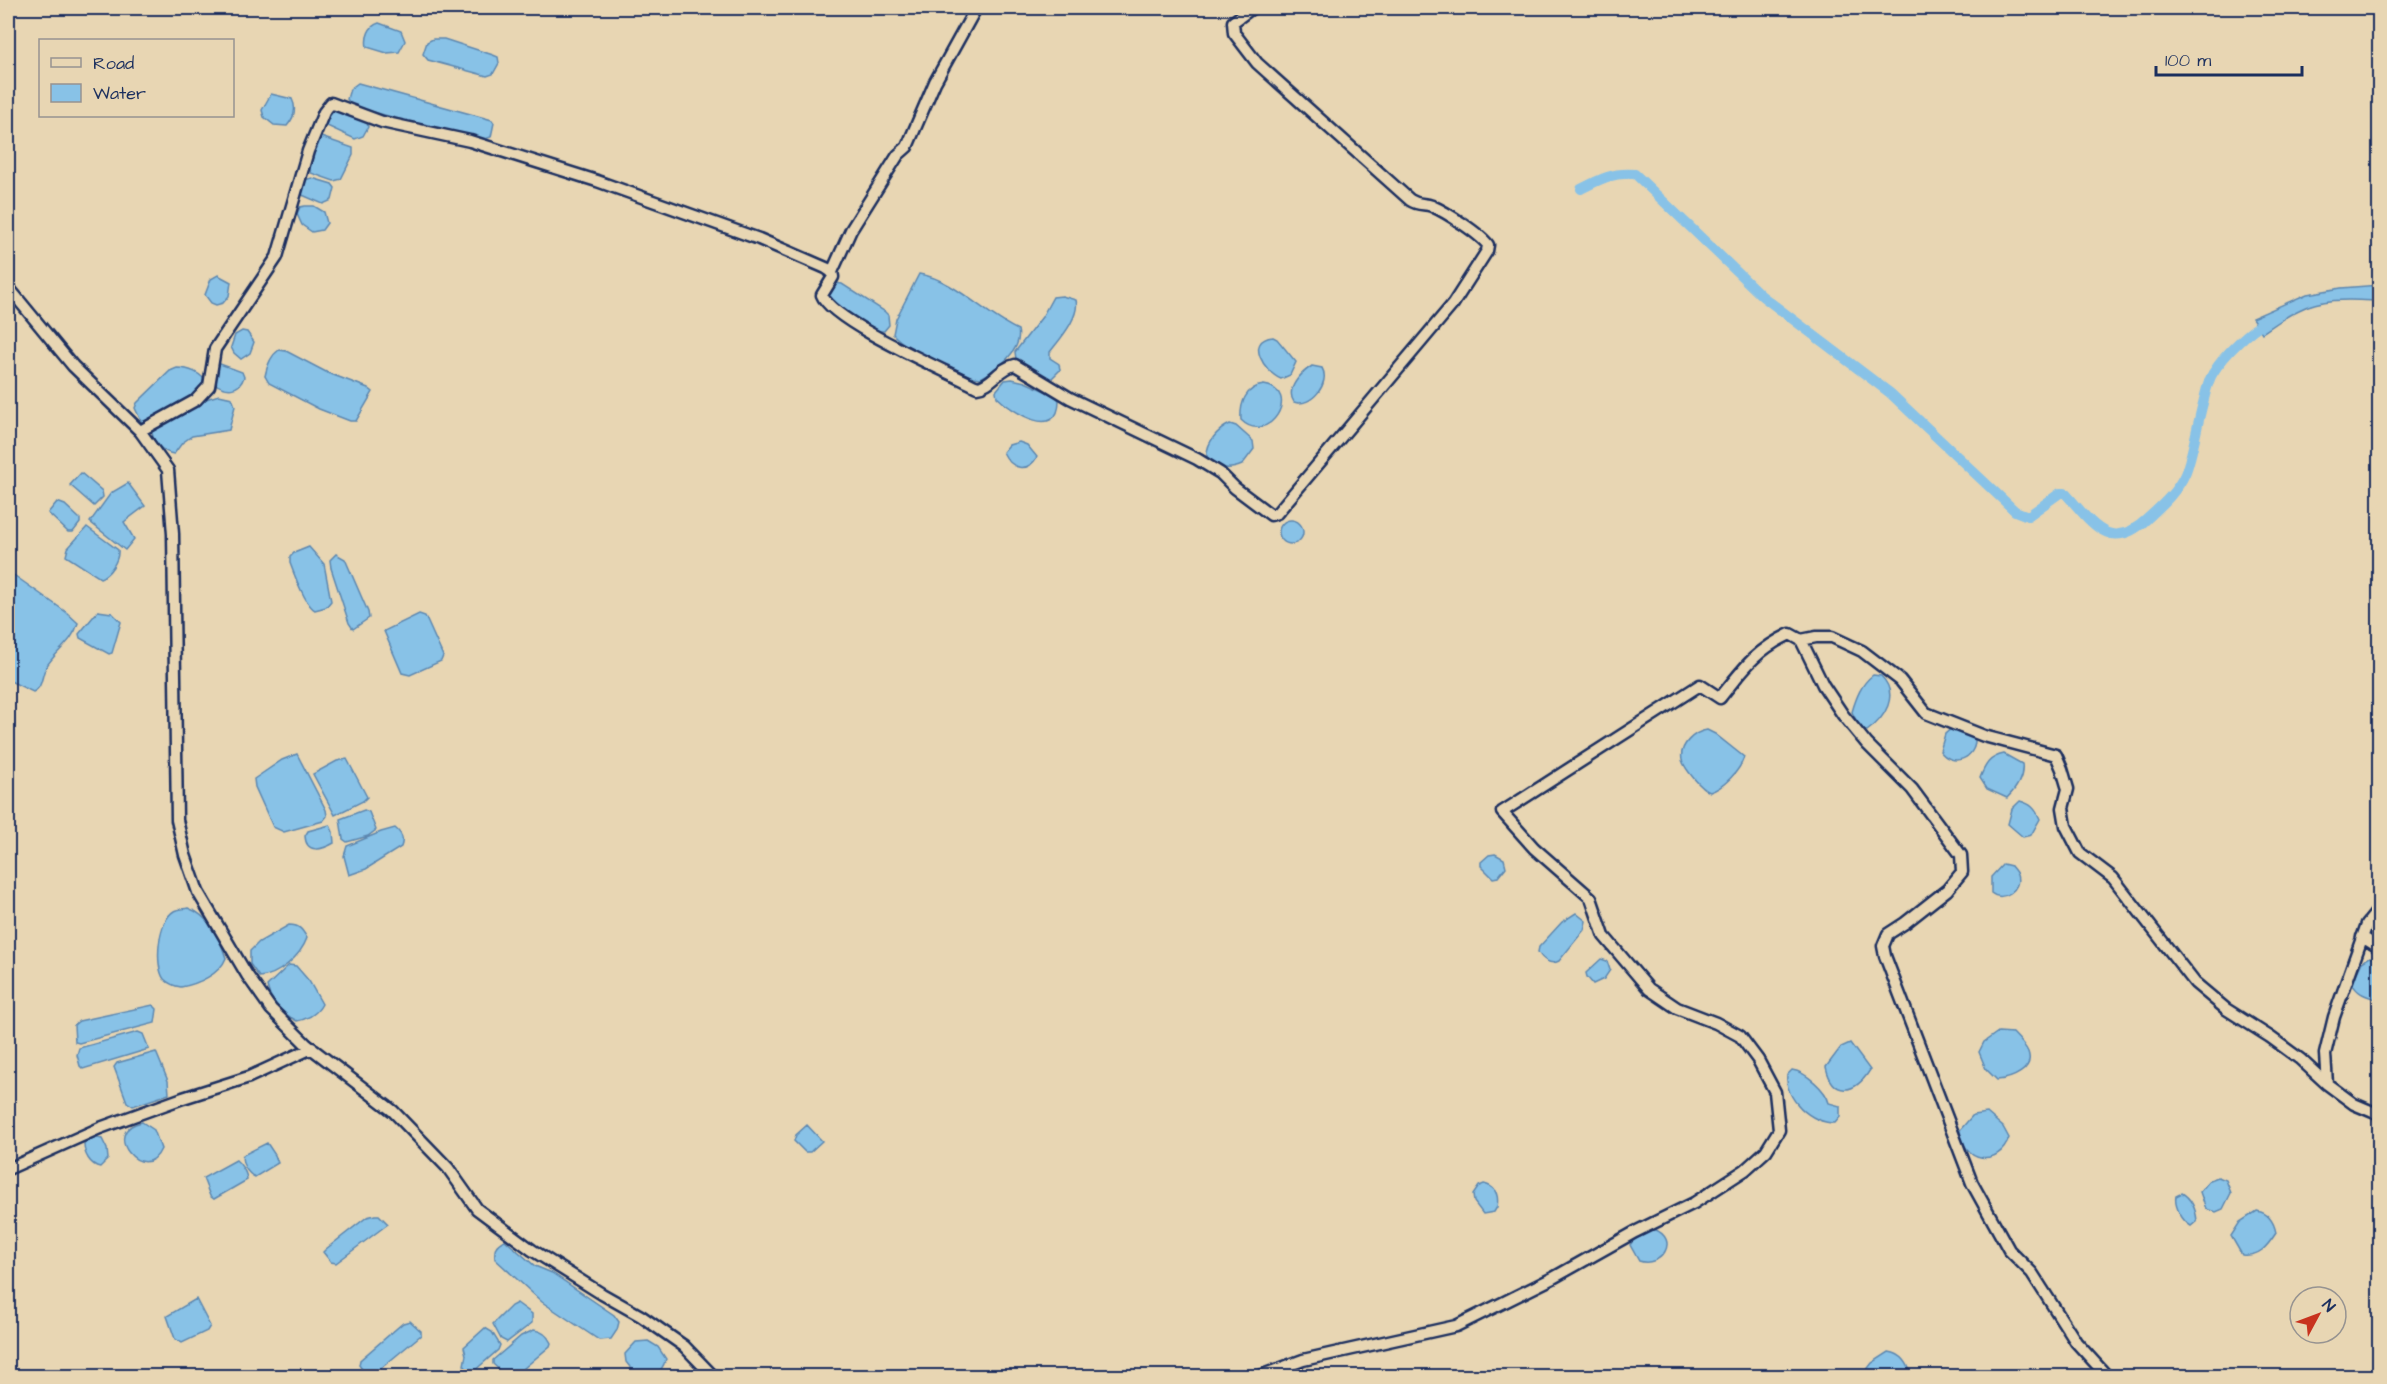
<svg xmlns="http://www.w3.org/2000/svg" width="2387" height="1384" font-family="'Architects Daughter',sans-serif">
<style>
.water{fill:#88c2e7;stroke:#5c87b0;stroke-width:1.5}
.lines{fill:none;stroke-linecap:round;stroke-linejoin:round}
.canal{stroke:#88c2e7;stroke-width:10}
.minor-casing{stroke:#1b2f5e;stroke-width:15}
.minor{stroke:#e8d6b3;stroke-width:10}
</style>
<rect width="100%" height="100%" fill="#e8d6b3"/>
<filter id="ink" filterUnits="userSpaceOnUse"><feTurbulence type="fractalNoise" baseFrequency=".0167" numOctaves="2"/><feDisplacementMap in="SourceGraphic" scale="12" xChannelSelector="R" yChannelSelector="G"/><feConvolveMatrix kernelMatrix="1 2 1 2 8 2 1 2 1" color-interpolation-filters="sRGB"/></filter>
<g filter="url(#ink)">
<path class="water" d="M379 23 401 31 405 41 399 52 387 53 367 47C365 37 369 26 379 23Z
M433 39H444L493 55 498 57 499 63 493 74 487 76 428 60 423 54 427 42Z
M358 83 492 120 494 123 491 137 479 141 359 108 350 103 347 99 350 89Z
M271 94 292 99C297 109 294 118 287 126L274 125 264 117 262 110Z
M335 108 367 122 368 127 363 136 355 139 325 125V120L331 110Z
M321 137 353 148V155L341 179 334 181 311 173C307 160 313 148 321 137Z
M312 178 332 184 335 188 332 200 323 204 300 194 304 180Z
M305 206H314L324 212 327 223 322 230 312 232 302 225 297 214 300 207Z
M919 274C954 279 985 315 1018 330 1023 351 997 369 981 378 962 377 904 348 893 334L896 319Z
M218 275 231 282 229 296 223 303 216 305 211 303 205 295 211 279Z
M835 283 842 284 884 311 888 315 889 325 884 331H879L843 313 827 298Z
M2379 285V301C2353 300 2324 297 2299 310 2286 316 2274 325 2262 333L2252 318 2307 294 2341 288Z
M1062 296 1076 300C1080 317 1060 339 1050 352V358L1059 364 1060 370 1051 379 1043 378 1016 359 1015 352 1042 317 1053 297Z
M242 331 247 332 254 342 250 353 241 359 234 353 231 347 235 335Z
M1273 337 1277 339 1296 362 1290 375 1281 379C1265 373 1244 340 1273 337Z
M279 350 286 351 328 373 368 388 373 392 356 421H350L319 409 269 383 265 376C267 366 270 356 279 350Z
M220 364 242 372 244 377C239 392 226 391 214 383L217 366Z
M1312 366 1322 368C1331 383 1311 408 1294 402 1285 389 1301 373 1312 366Z
M177 368C189 368 202 373 207 384L195 396 147 422 142 423 135 408 137 403 170 371Z
M1012 379 1025 382 1056 396 1059 400C1059 442 1012 412 997 397L996 391 1005 380Z
M1264 385C1303 391 1268 447 1241 420 1240 404 1245 387 1264 385Z
M219 395 232 398 235 406 229 430 192 436 182 443 174 454C164 453 153 443 152 432L155 428 180 416 203 400Z
M1230 424 1236 426 1253 441 1254 449 1242 465C1227 471 1219 469 1207 457 1206 443 1217 430 1230 424Z
M1019 442 1027 445 1037 457C1027 474 1011 469 1003 452L1009 445Z
M81 473 102 491 103 497 94 506 70 485Z
M128 483 145 506 124 522 134 539 125 550 90 522 111 493Z
M57 502 65 505 80 519V523L73 532H68L48 513Z
M1279 532a12 12 0 1 1 24 0a12 12 0 1 1-24 0Z
M87 527 118 550C119 561 109 575 100 578L66 556 68 548Z
M309 547 324 564 331 601 326 607 315 610C305 605 294 574 290 563V557L294 553Z
M336 554 345 559 368 612 369 618 353 629 349 623 331 568 330 560Z
M8 571 66 612 78 623C73 642 56 651 46 667 41 676 43 688 33 692L8 680Z
M98 611 112 613 121 622 112 653 109 654 80 638 79 634Z
M419 614 425 616 443 656 441 661 410 675 402 673 384 631Z
M1873 675 1881 676C1900 695 1885 718 1867 731L1861 730 1852 712C1856 698 1861 684 1873 675Z
M1953 727 1967 731 1975 739C1976 759 1952 768 1940 751L1945 734Z
M1707 730 1715 734 1744 757C1740 771 1723 788 1710 792 1701 789 1685 769 1682 760 1679 745 1694 732 1707 730Z
M297 754 326 810 327 816 323 821 284 832 273 827 255 787 254 779 282 760Z
M2004 754 2022 764C2024 778 2016 789 2007 798L1987 789 1980 778C1985 765 1989 757 2004 754Z
M347 759 367 797 363 801 335 815 313 774 337 761Z
M2020 801C2031 804 2035 808 2040 819L2031 835 2023 837 2008 824 2012 809Z
M364 810 369 812 376 830 368 836 347 842 343 839 340 819Z
M330 825 333 832 334 843C322 850 306 854 305 836L308 831Z
M395 828C402 834 404 839 401 847L366 869 349 875 344 856 347 846 381 832Z
M1495 854 1504 859 1506 867 1498 877 1493 878 1481 866V862L1489 855Z
M2003 864 2011 866C2013 869 2016 871 2017 875 2022 889 2003 903 1991 893V877Z
M188 908C210 916 219 937 226 958 220 974 198 984 181 987 174 986 169 984 164 979 154 966 158 920 174 911 178 909 184 909 188 908Z
M1576 913 1586 921 1584 930 1559 961C1550 966 1542 959 1538 952L1539 947 1562 922Z
M289 925C299 925 302 929 307 938 301 955 279 976 259 977L250 964V951L259 942Z
M2370 957 2379 959V1000C2367 996 2358 995 2352 983L2362 962Z
M1601 959 1607 961 1610 970 1604 979 1593 984 1587 977 1586 973Z
M289 965 296 966 309 981 322 1004C317 1014 307 1019 297 1021 283 1014 270 1001 267 986Z
M153 1005 157 1009 155 1023 79 1043 75 1042 74 1025 79 1021Z
M138 1032 143 1034 149 1049 83 1069 80 1066 77 1055 79 1048Z
M1998 1032 2013 1033C2018 1038 2025 1045 2028 1052 2035 1070 2011 1079 1997 1080L1986 1069 1979 1052 1984 1042Z
M1850 1043 1870 1070C1855 1094 1833 1098 1826 1067L1841 1047Z
M156 1052 168 1081 169 1094 133 1106 127 1102 114 1067 117 1063Z
M1792 1070C1806 1072 1826 1090 1829 1103L1840 1106V1117L1835 1123C1812 1124 1784 1099 1787 1075Z
M1987 1113 2003 1127 2009 1138C1999 1168 1962 1162 1960 1130L1973 1115Z
M142 1122 154 1130 161 1149C145 1186 98 1131 142 1122Z
M807 1125 822 1141 810 1152H805L794 1141 796 1135Z
M94 1137 102 1139 107 1149 108 1159 100 1167C90 1165 84 1154 84 1144Z
M267 1143 275 1155 278 1163 255 1177C248 1174 240 1163 243 1155Z
M236 1160C241 1164 247 1173 247 1180L214 1199 210 1196 203 1178Z
M2218 1177 2226 1180 2231 1193 2223 1209 2216 1212 2206 1209 2200 1192 2210 1180Z
M1484 1184C1497 1187 1499 1196 1497 1207L1494 1212 1483 1214 1474 1202 1473 1195 1479 1186Z
M2182 1193C2192 1199 2196 1210 2197 1221L2191 1226C2182 1221 2174 1206 2176 1196Z
M2257 1211C2268 1213 2274 1222 2276 1233 2267 1247 2259 1257 2242 1255L2231 1236 2240 1222Z
M375 1215H379L388 1224 336 1263 331 1262 323 1252 326 1249 367 1217Z
M1654 1229C1681 1240 1661 1268 1639 1261L1630 1245 1637 1235Z
M505 1240 535 1266 552 1273 614 1315 619 1322 617 1330 611 1339 599 1340 542 1302 495 1259C494 1249 495 1244 505 1240Z
M196 1299 210 1326 207 1331 182 1343 175 1339 167 1316Z
M517 1303 532 1314V1323L507 1342 501 1339 493 1324 511 1306Z
M410 1321 421 1331V1335L374 1374C366 1375 363 1371 359 1365L360 1360 403 1323Z
M485 1328 492 1332 500 1345 498 1350 473 1372H469L464 1365 466 1355 464 1347Z
M534 1330C542 1331 548 1336 551 1343L550 1346 517 1374 505 1375 493 1364V1360L521 1336Z
M648 1341 658 1347 666 1359C660 1376 654 1377 637 1376L626 1362 625 1354 636 1342Z
M1889 1352C1903 1354 1908 1364 1912 1376H1862L1872 1363Z"/>
<g class="lines">
<path class="canal" d="M1581 189C1600 179 1613 172 1635 174L1762 296 1890 393 2015 511 2028 516 2060 493H2065C2091 521 2109 555 2147 519 2161 506 2177 492 2185 474 2192 458 2197 426 2202 407 2205 397 2207 382 2213 373 2225 353 2249 331 2269 319"/>
<defs>
<path id="minor" d="M832 272 851 230 898 155 907 147 935 82 976 8
M8 287 73 366 140 431 168 470 173 534 177 820 185 855 198 892 247 975 271 1009 307 1045 393 1111 448 1168 477 1209 532 1250 602 1294 641 1316 684 1346 713 1376
M140 431 196 400 209 386 215 349 277 257 308 151 324 112 331 103 382 122 470 141 597 181 759 239 826 268 832 272 833 277 822 295C832 322 947 371 977 387 991 386 999 368 1015 365L1070 398 1197 459 1220 473 1235 488 1271 515 1277 513 1453 304 1487 251 1488 245C1479 233 1446 212 1432 206 1424 203 1419 206 1410 200L1257 63 1234 33 1233 22 1252 8
M1801 640 1816 637H1832L1862 651 1900 680 1926 713 1984 736 2056 755 2062 769 2068 789 2063 808 2066 826 2080 853 2113 878 2195 983 2226 1009 2270 1037 2300 1059 2327 1084
M2380 908 2367 924 2334 1017 2325 1054 2327 1084 2354 1104 2380 1115
M2362 937 2380 948
M8 1169 100 1128 183 1098 249 1077 312 1048
M1260 1376 1303 1360 1456 1326 1553 1278 1635 1232 1694 1203 1745 1170 1766 1151 1779 1130 1775 1092 1758 1060 1740 1036 1716 1023 1677 1008 1649 989 1604 936 1591 898 1534 848 1502 812 1700 685 1720 698C1743 669 1756 650 1790 634L1801 640 1823 685 1843 715 1867 744 1912 789 1961 855 1962 872 1947 890 1905 923 1888 934 1883 946 1885 956 1972 1183 2009 1250 2032 1273 2076 1342 2107 1376"/>
</defs>
<use href="#minor" class="minor-casing"/>
<use href="#minor" class="minor"/>
</g>
</g>
<rect width="2387" height="1384" fill="none" stroke="#e8d6b3" stroke-width="30"/>
<rect x="15" y="15" width="2357" height="1354" fill="none" stroke="#1b2f5e" stroke-width="2" filter="url(#ink)"/>
<rect x="39" y="39" width="195" height="78" fill="#e8d6b3" stroke="#969391" stroke-width="1.5"/>
<rect x="51" y="58" width="30" height="9" fill="#e8d6b3" stroke="#969391" stroke-width="1.5"/>
<text x="93" y="69" font-size="18" fill="#1b2f5e">Road</text>
<rect x="51" y="84" width="30" height="18" fill="#88c2e7" stroke="#969391" stroke-width="1.5"/>
<text x="93" y="99" font-size="18" fill="#1b2f5e">Water</text>
<g transform="translate(2318 1315) rotate(49)"><circle r="28" fill="#e8d6b3" stroke="#969391" stroke-width="1.5"/>
<path d="M0-4.5L10 22L0 15L-10 22Z" fill="#c8321e"/>
<text y="-9" font-size="16" font-weight="bold" text-anchor="middle" fill="#1b2f5e">N</text>
</g>
<path d="M2156 66v9h146v-9" fill="none" stroke="#1b2f5e" stroke-width="3"/>
<text x="2165" y="66" font-size="18" fill="#1b2f5e" stroke="#e8d6b3" stroke-width="4.5" paint-order="stroke">100 m</text>
</svg>
